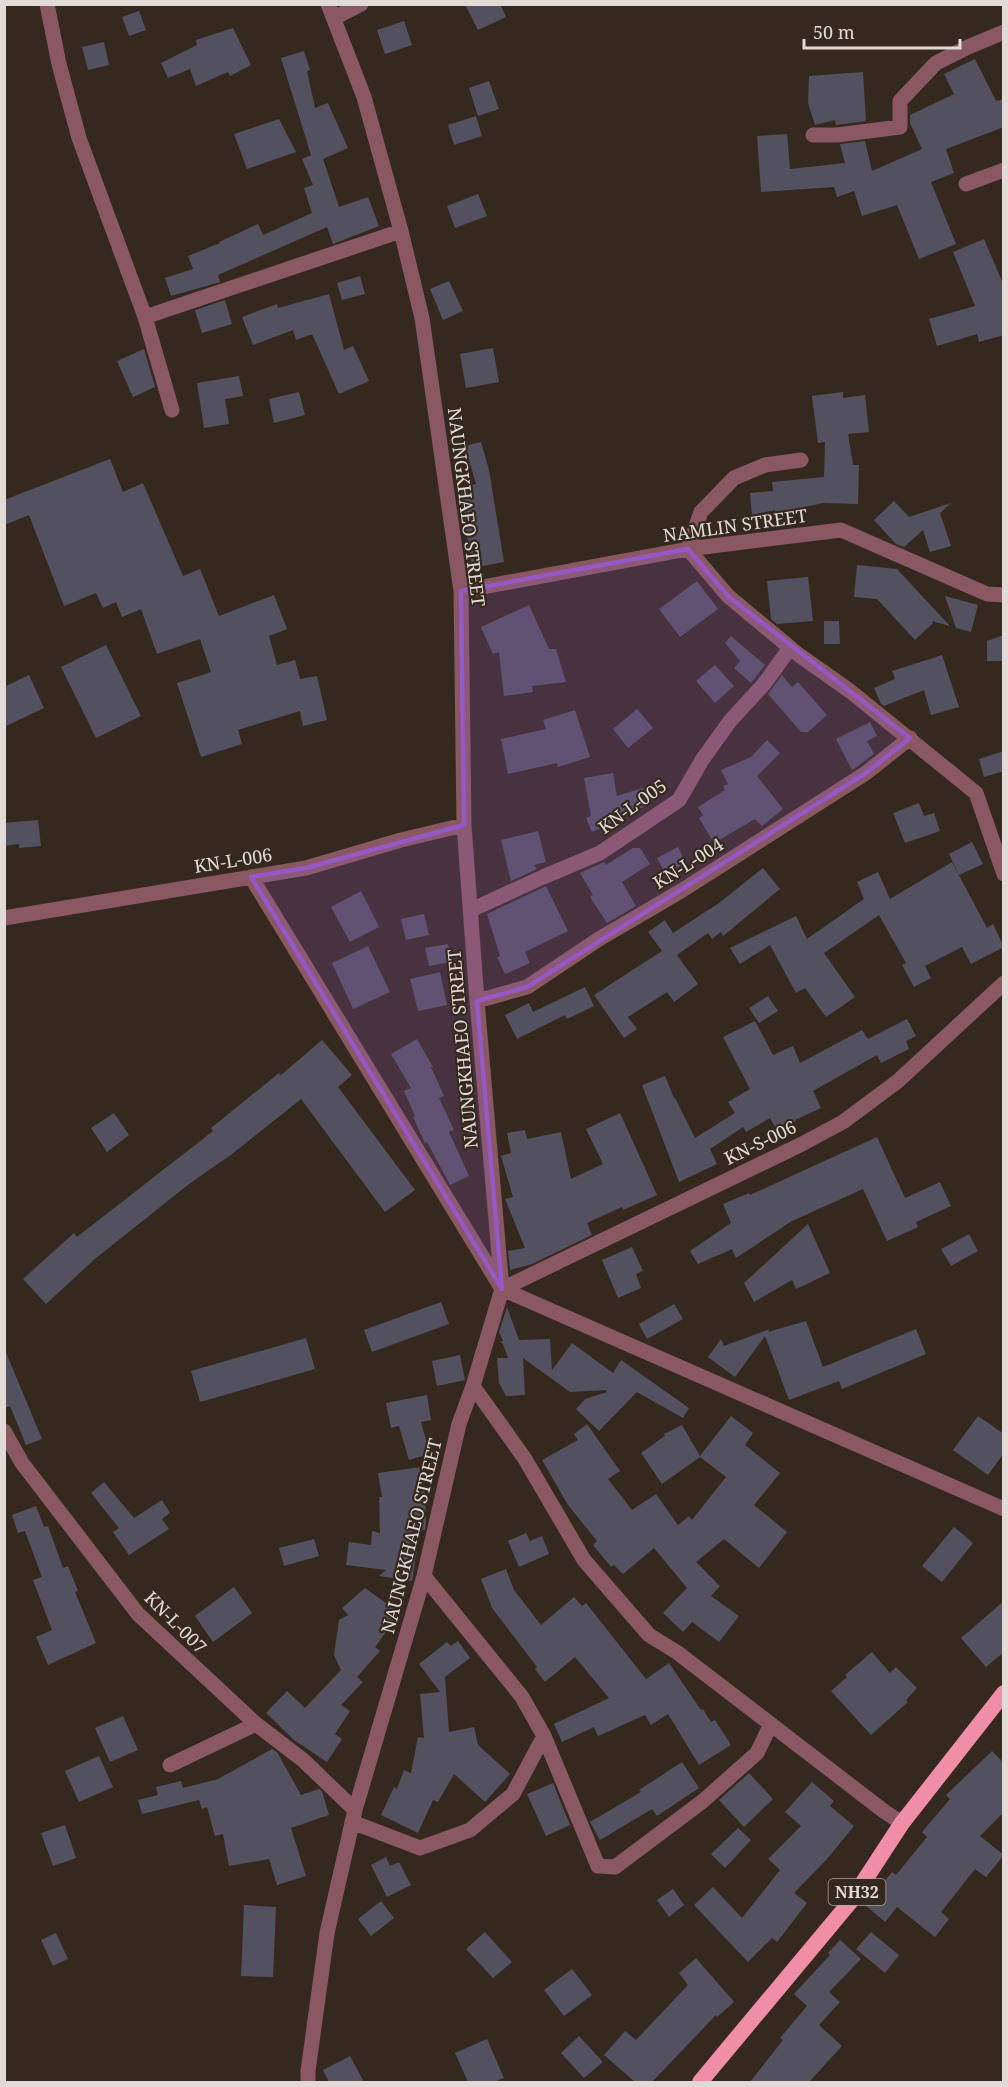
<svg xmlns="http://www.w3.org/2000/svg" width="1008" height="2087" font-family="'Noto Serif',serif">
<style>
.building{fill:#53515f}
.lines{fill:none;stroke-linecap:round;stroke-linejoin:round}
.minor{stroke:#895863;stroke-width:15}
.trunk{stroke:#f08ea5;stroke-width:16}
.marked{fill:#9558c4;fill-opacity:0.2;stroke:#9558c4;stroke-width:4.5;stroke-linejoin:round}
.labels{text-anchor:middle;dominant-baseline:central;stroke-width:4.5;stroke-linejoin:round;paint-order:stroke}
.shield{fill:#35291f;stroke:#aea59e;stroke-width:1.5}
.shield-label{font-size:16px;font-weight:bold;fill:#e2dad4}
.street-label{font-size:18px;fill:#e2dad4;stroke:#35291f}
</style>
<rect width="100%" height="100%" fill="#35291f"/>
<path class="building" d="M465 4H500L506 17 478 30Z
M139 11 146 30 129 36 122 17Z
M404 21 412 45 385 54 377 30Z
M233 28 251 65 230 76 228 72 196 86 190 69 168 78 161 63 197 45 196 40Z
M104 42 109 65 88 70 82 47Z
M304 51 310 70 307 71 315 108 328 103 348 148 323 159 339 207 368 197 379 226 333 244 327 227 218 275 220 282 171 296 165 278 193 269 188 256 220 243 219 242 258 224 263 235 312 213 304 188 313 185 302 159 311 155 281 58Z
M975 59 996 101 1004 99V127L946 149 954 173 931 182 956 244 919 259 897 205 862 216 854 191 837 197 834 187 761 192 757 136 787 134 790 169 845 163 840 144 865 141 872 171 922 149 910 123V115L954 94 944 74Z
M863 72 866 121 836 125 835 120 815 125 808 103 809 76Z
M489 81 499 109 478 116 469 88Z
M476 116 482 136 454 145 448 125Z
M279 119 296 152 247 169 234 134Z
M478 194 487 216 455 228 447 206Z
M984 239 1004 286V335L979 342 977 334 937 346 929 319 975 306 953 252Z
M360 276 365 294 342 300 337 283Z
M449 281 463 311 443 320 430 289Z
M329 294 344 350 353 346 369 381 339 394 312 334 296 340 293 330 253 345 242 317 277 304 278 308Z
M225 300 232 324 202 333 195 310Z
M493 348 499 382 466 388 460 354Z
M144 349 155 387 133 397 117 361Z
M239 376 243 396 225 399 229 424 204 428 197 383Z
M299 392 305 415 274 423 269 399Z
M843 392V398L865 395 869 432 848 434 853 465H859L858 504 823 503 805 507V511L775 514V510L752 515 750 493 773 491 772 482 824 477 825 442 818 443 812 396Z
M481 442 489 470 504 562 472 568 459 487 476 484 465 446Z
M110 459 123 492 143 483 183 576 200 569 219 616 274 595 287 629 269 636 277 665 295 660 300 679 317 676 327 720 303 726 300 711 238 730 242 744 201 757 177 683 211 672 200 639 157 654 141 609 122 617 116 602 103 608 96 593 64 606 29 515 4 525V500Z
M894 501 909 517 951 503 940 513 951 546 930 552 923 530 904 547 896 544 874 520Z
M857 565 897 569 950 626 932 621 933 623 915 640 877 599 854 597Z
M808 577 813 621 777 624 771 619 767 581Z
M697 581 718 609 680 637 659 609Z
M945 596 978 605 971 632 956 628Z
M529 605 549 649H556L566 682 532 686 533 692 504 696 499 652 493 654 481 627Z
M824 621H839L840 644H824Z
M1004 635V661H987V641Z
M731 636 765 665 751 683 734 668 740 661 725 643Z
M106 645 141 716 96 738 61 667Z
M942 655 959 707 931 715 924 690 884 706 881 704 874 688 895 679 892 671Z
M715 665 734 686 715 703 696 681Z
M29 675 44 708 4 727V687Z
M782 675 792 687 798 682 827 715 808 732H801L768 694Z
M637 709 653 728 628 748 613 729Z
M575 710 590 757 558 767 557 763 508 774 501 739 546 729 543 720Z
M870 722 877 736 867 741 874 754 852 770 836 739Z
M767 740 780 753 757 776 783 809 762 826 755 819 714 843 699 818 703 815 698 807 725 790 723 786 728 784 721 770 751 757Z
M1004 751V771L984 777 979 759Z
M613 773 617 796 643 788 649 805 613 817 615 822 592 832 586 818 591 816 584 778Z
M919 803 924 816 934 813 940 831 905 843 893 813Z
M38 820 41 846 19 848V844L4 846V823Z
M538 831 546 862 534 865 537 869 511 881 501 840Z
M972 842 983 864 959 875 949 854Z
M678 847 686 863 665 873 657 858Z
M633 848H640L650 864 622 882 636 906 607 923 590 897 593 895 580 873 604 862 606 865Z
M952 862 987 928 993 924 1004 947 971 964 962 947 925 966 931 978 914 987 902 965 906 963 879 915 824 953 855 997 826 1017 805 988 796 993 770 945 740 964 730 948 796 916 807 939 864 899 857 882 878 872 890 899Z
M763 868 780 889 723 936 721 932 712 939 708 933 677 955 698 984 674 1002 667 992 628 1017 637 1029 624 1038 594 995 662 951 648 932 665 920 673 933 719 903Z
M546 886 568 931 525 952 530 963 505 974 497 957 500 956 487 914Z
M361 891 379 927 350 942 331 907Z
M424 914 429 935 406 940 401 919Z
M448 944 451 962 429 966 425 948Z
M368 946 390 992 353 1009 332 963Z
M440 972 447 1005 418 1011 410 979Z
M585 987 594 1006 567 1019 565 1015 517 1039 505 1015 529 1003 533 1012Z
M768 996 778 1011 759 1023 749 1008Z
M907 1019 916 1036 906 1041 909 1049 881 1063 877 1055 813 1091 821 1108 795 1120 796 1121 778 1132 770 1118 746 1132 743 1127 710 1149 717 1164 679 1182 642 1085 665 1076 674 1098H675L695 1138 735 1113 728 1102 750 1089 723 1037 755 1021 773 1055 793 1046 800 1063 862 1030 868 1039Z
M417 1039 433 1067H431L444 1096 439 1098 454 1130 449 1132 469 1176 450 1185 427 1142 425 1143 413 1117 415 1116 404 1091 411 1088 391 1054Z
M322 1040 352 1075 338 1087 415 1190 385 1212 301 1099 232 1154 189 1184 96 1258 46 1304 23 1279 74 1233 77 1237 213 1131 211 1128 279 1073 281 1075Z
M114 1113 129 1135 107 1152 91 1128Z
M620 1113 657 1195 623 1210 622 1207 587 1223 592 1235 532 1264 510 1270 508 1251 525 1248 505 1199 513 1197 501 1156 511 1153 507 1133 525 1130 527 1139 561 1132 571 1179 603 1164 586 1129Z
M877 1137 905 1198 940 1182 951 1206 916 1222 918 1227 887 1241 863 1189 792 1221 736 1258 732 1249 698 1264 690 1251 731 1223 723 1204 749 1193 750 1195Z
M808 1224 830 1273 796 1289 792 1280 754 1302 744 1283Z
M969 1234 978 1251 951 1266 941 1249Z
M632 1247 643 1271 636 1274 641 1288 618 1298 602 1260Z
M441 1302 449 1324 372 1352 364 1330Z
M674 1304 683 1319 647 1339 639 1324Z
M507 1307 519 1340 550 1339 552 1370 572 1343 613 1373 621 1360 689 1408 683 1418 637 1392 599 1431 576 1409 585 1399 607 1392 606 1390 570 1392 523 1358 525 1395 506 1396 499 1383 497 1358H508L503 1344 500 1341H503L499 1332Z
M806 1321 823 1367 916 1329 926 1354 842 1389 839 1381 789 1400 765 1336 735 1377 708 1357 721 1339 724 1346 770 1329 768 1332Z
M306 1338 315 1369 200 1402 191 1371Z
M5 1350 42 1439 26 1445 10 1406 4 1408Z
M460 1355 465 1380 437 1386 432 1361Z
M427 1395 431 1420 421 1422 430 1454 409 1460 399 1426 391 1428 386 1403Z
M731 1416 753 1433 745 1445 780 1473 754 1505 787 1532 759 1568 724 1539 696 1562 720 1586 711 1596 739 1616 719 1642 692 1622 683 1632 663 1613 687 1588 654 1548 623 1574 614 1565 611 1567 593 1545 597 1541 568 1505 542 1460 578 1440 574 1434 587 1424 620 1471 608 1479 632 1510 656 1494 678 1525 689 1516 692 1520 726 1477 700 1457 662 1484 641 1453 665 1436 664 1434 682 1425 700 1456Z
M978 1416 1004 1434V1453L988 1475 953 1450Z
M421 1467 425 1494 426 1523 425 1530H420L412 1581 379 1576 386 1570 346 1565 349 1542 371 1545 372 1531 380 1533 379 1497H382L378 1473Z
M104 1482 134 1518 162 1500 170 1513 162 1519 169 1529 129 1555 113 1532 119 1528 91 1493Z
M36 1506 44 1527 48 1526 63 1568 68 1566 78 1591 75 1592 96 1643 48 1665 36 1637 52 1630 33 1580 42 1577 25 1531 18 1533 12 1515Z
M954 1527 973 1543 942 1582 922 1566Z
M526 1533 530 1541 542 1536 549 1554 519 1567 508 1541Z
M314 1539 319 1556 284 1566 279 1548Z
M506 1569 514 1590 541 1625 574 1597 582 1606 586 1603 646 1679 669 1663 701 1710 703 1709 711 1722 715 1720 731 1745 699 1765 668 1714 651 1725 645 1715 598 1736 594 1727 562 1742 554 1724 609 1698 575 1657 545 1682 535 1669 537 1667 492 1608 481 1579Z
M234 1587 252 1613 213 1642 195 1616Z
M365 1588 400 1613 375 1647 380 1651 357 1677 363 1682 341 1705 350 1711 335 1734 342 1739 327 1762 294 1740 266 1713 287 1691 305 1708 341 1670 334 1655 339 1620 348 1615 342 1608Z
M1004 1601V1652L986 1667 961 1638Z
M458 1641 470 1658 445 1677 449 1732 474 1727 478 1745 510 1774 485 1802 454 1774 438 1802 433 1800 418 1833 381 1815 394 1787 397 1789 404 1770 411 1773 418 1737 424 1738 420 1694 440 1692 419 1664 447 1642 451 1646Z
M872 1652 890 1673 896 1667 917 1688 906 1700 908 1702 871 1735 831 1691 847 1677 845 1675Z
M123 1716 138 1750 110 1762 95 1728Z
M272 1749 277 1752 301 1795 319 1789 322 1791 329 1815 291 1828 306 1876 277 1885 269 1859 229 1866 223 1834 215 1836 207 1807 202 1809 199 1800 142 1814 138 1800 158 1795 156 1787 181 1781 183 1788 218 1779Z
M992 1751 1004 1763V1812L980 1836 1004 1855 986 1877 975 1869 941 1912 949 1919 935 1937 897 1907 885 1922 865 1905 892 1872 896 1875 927 1837 922 1832 950 1799 946 1795Z
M99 1756 113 1787 79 1802 65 1771Z
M682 1762 699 1788 657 1816 652 1809 600 1840 590 1822 641 1792 639 1790Z
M749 1773 773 1799 744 1827 719 1800Z
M812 1782 834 1801 830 1806 854 1826 827 1859 794 1893 807 1903 777 1942 772 1938 748 1962 694 1905 713 1887 742 1918 780 1870 768 1859 801 1826 785 1812Z
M553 1783 570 1825 546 1836 527 1794Z
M65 1825 76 1858 53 1866 41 1833Z
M738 1828 751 1840 725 1868 711 1854Z
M386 1857 390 1866 399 1862 411 1885 387 1897 371 1865Z
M673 1889 684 1905 669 1917 657 1900Z
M381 1901 394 1918 371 1936 358 1919Z
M244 1905 276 1907 273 1977 241 1976Z
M485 1932 512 1962 493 1978 466 1949Z
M871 1932 899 1955 885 1973 856 1949Z
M56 1933 68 1959 53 1966 41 1940Z
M840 1940 861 1959 829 1992 840 2002 819 2025 842 2046 809 2082H750L783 2040 780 2038 807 2006 794 1994 830 1955 828 1953Z
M696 1958 734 2002 717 2017 716 2015 652 2082H635L604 2055 625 2031 636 2040 688 1985 679 1973Z
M572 1969 592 1995 564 2016 544 1990Z
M579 2036 603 2062 584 2078 561 2053Z
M487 2039 504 2078 494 2082H468L455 2053Z
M350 2056 364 2082H329L323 2070Z"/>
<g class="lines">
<path class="minor" d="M47 4 59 64 79 138 145 317 172 410
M334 18 361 4
M813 135H837L900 127V101L936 63 968 47 1004 32
M966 184 1004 170
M145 317 401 231
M801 460 765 465 734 478 701 512 688 549 728 596 799 655 850 691 976 793 1004 874
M461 591 688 549 841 530 987 594 1004 595
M251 877 502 1289 1004 1509
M471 910 543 877 600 853 679 800 702 760 730 721 764 684 790 648
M4 918 306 868 401 840 464 825
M477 1001 527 987 599 939 681 891 866 773 910 738
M502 1289 800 1145 843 1122 898 1081 1004 983
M473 1386 525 1459 584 1560 649 1635 678 1653 885 1812 902 1823
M4 1431 22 1463 138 1614 256 1724 303 1760 355 1810
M424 1576 522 1697 544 1736 598 1866 615 1867 703 1801 757 1753 771 1724
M170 1765 256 1724
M352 1822 420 1848 470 1830 513 1794 544 1736
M308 2082V2071L327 1933 355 1810 424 1576 459 1424 473 1386 502 1289 477 1001 464 825 461 591 422 318 401 231 364 97 328 4"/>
<path class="trunk" d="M700 2082 851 1901 902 1823 1004 1693"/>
</g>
<path class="marked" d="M688 549 728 596 910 738 866 773 527 987 477 1001 502 1289 251 877 306 868 464 825 461 591Z"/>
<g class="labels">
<rect class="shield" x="828.5" y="1879" width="57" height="26" rx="4.5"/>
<g class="shield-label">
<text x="857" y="1892">NH32</text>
</g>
<g class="street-label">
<text transform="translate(467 507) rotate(83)">NAUNGKHAEO STREET</text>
<text transform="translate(735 525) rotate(-8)">NAMLIN STREET</text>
<text transform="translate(632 806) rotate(-36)">KN-L-005</text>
<text transform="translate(233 860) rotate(-9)">KN-L-006</text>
<text transform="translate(688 863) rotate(-32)">KN-L-004</text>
<text transform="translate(462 1049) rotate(-95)">NAUNGKHAEO STREET</text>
<text transform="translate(760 1142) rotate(-26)">KN-S-006</text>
<text transform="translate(411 1536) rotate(-76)">NAUNGKHAEO STREET</text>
<text transform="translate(176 1622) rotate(45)">KN-L-007</text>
</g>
</g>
<rect width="1008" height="2087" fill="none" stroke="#e2dad4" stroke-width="12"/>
<path d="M804 39v9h156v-9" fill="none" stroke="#e2dad4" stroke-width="3"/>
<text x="813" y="39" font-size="18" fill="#e2dad4" stroke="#35291f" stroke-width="4.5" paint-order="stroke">50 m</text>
</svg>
